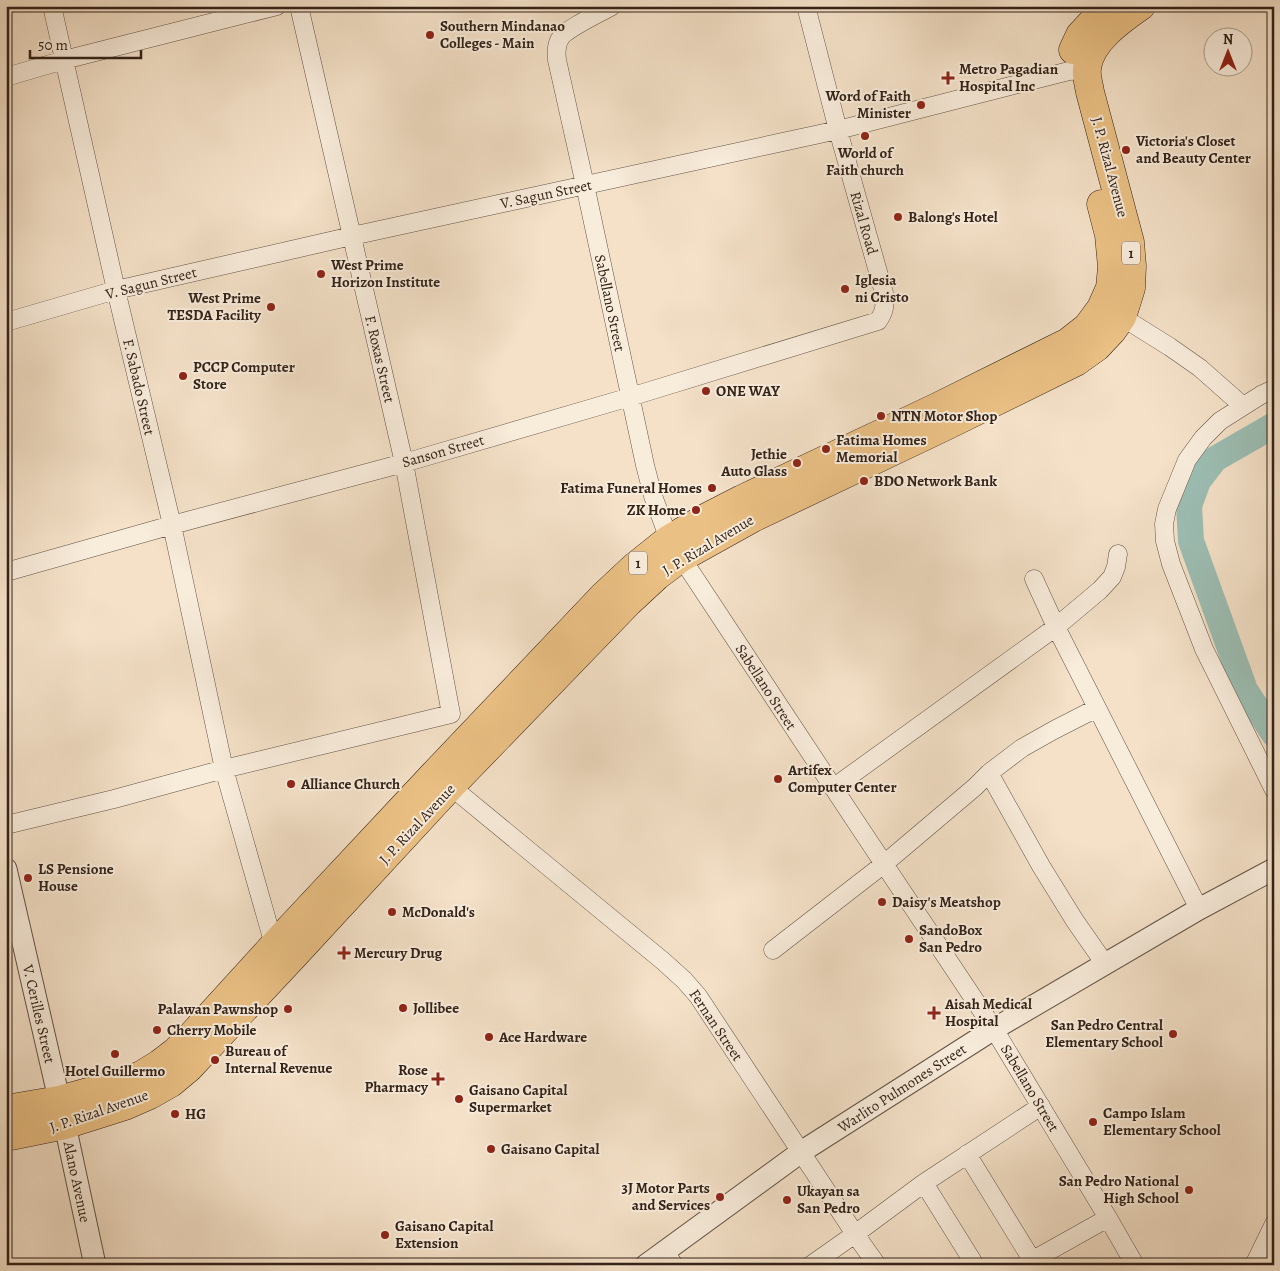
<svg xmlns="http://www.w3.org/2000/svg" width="1280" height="1271" font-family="Alegreya,serif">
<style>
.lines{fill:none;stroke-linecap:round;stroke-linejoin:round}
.river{stroke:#9cbeb3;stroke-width:26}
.minor-casing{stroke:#625245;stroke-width:19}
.tertiary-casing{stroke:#625245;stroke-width:23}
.primary-casing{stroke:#322219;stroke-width:29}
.minor{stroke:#f8ecdb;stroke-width:18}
.tertiary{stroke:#f8ecdb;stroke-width:21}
.primary{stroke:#eac084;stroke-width:28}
.poi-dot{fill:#8f2418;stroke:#f8ecdb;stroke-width:2}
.labels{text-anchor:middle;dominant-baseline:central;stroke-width:4;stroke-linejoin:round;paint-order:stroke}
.shield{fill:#f8ecdb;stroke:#6d5f53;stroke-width:1}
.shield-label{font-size:14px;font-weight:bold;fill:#322219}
.poi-label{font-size:15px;font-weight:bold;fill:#322219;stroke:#f8ecdb;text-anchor:start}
.street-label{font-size:15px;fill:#322219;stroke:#f8ecdb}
</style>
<rect width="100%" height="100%" fill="#f4e1c8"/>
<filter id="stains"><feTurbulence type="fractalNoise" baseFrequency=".004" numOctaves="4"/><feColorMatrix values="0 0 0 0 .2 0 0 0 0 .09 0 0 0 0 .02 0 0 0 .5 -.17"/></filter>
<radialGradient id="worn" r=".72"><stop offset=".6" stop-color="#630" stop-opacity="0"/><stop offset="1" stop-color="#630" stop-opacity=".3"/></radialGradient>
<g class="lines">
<path class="river" d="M1274 425 1215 459 1198 481 1189 506 1191 541 1245 690 1274 734"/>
<defs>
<path id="minor" d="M52 6 116 290 172 525 224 769 274 945 279 950
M299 6 404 463 451 714
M612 6C600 13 568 28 561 37 556 44 556 52 557 60L585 185 645 465 653 496 669 539 856 822 994 1029 1108 1218 1135 1265
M6 77 64 60 277 6
M1122 317 1170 347 1200 368 1243 406
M6 322 116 290 352 236 838 130 1069 71 1086 70
M1274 389 1261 395 1220 421 1203 438 1187 460 1167 509 1164 524 1165 541 1171 564 1204 649 1274 790
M6 572 172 525 404 463 630 397 878 321C885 311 885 306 884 293L838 130 806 6
M1034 579 1056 627 1199 909
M989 773 1041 866 1075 921 1105 964
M443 780 663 961 684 980 698 996 855 1234 877 1265
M833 788 1056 627 1100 590 1112 577 1116 567 1118 554
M6 825 114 799 224 769 451 714
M773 950 884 864 975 787 989 773 1022 748 1054 730 1097 708
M967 1154 1032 1260
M924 1183 975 1265
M665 1252 674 1265
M811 1265 855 1234 924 1183 1041 1106
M1024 1265 1108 1218
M1254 1265 1274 1224"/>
<path id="tertiary" d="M6 869 65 1125 95 1265
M646 1265 801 1152 994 1029 1199 909 1274 869"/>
<path id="primary" d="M1073 50 1080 35 1107 6
M6 1109 59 1100 117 1084 141 1075 159 1064 176 1051 192 1035 274 945 434 774 604 595 634 567 669 539 705 518 742 499 937 407 1068 342 1087 327 1101 308 1110 288 1112 267 1109 235 1101 204
M6 1137 65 1125 125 1106 150 1095 171 1083 189 1068 291 959 451 786 629 602 657 576 681 558 753 518 946 426 1076 362 1097 347 1112 331 1122 317 1131 288 1132 266 1130 242 1090 92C1089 85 1086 76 1087 69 1089 42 1121 20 1141 6"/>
</defs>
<use href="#minor" class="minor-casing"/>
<use href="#tertiary" class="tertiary-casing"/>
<use href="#primary" class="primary-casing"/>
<use href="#minor" class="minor"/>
<use href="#tertiary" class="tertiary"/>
<use href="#primary" class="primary"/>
</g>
<g class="poi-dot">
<circle cx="430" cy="35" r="5"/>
<path d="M945.5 70.5h5v5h5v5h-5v5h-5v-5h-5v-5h5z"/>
<circle cx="921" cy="105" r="5"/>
<circle cx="865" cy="136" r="5"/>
<circle cx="1126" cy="150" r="5"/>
<circle cx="898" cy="217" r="5"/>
<circle cx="321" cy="274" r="5"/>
<circle cx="845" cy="289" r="5"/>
<circle cx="271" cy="307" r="5"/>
<circle cx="183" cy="376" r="5"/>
<circle cx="706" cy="391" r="5"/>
<circle cx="881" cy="416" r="5"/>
<circle cx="826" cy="449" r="5"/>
<circle cx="797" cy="463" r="5"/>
<circle cx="864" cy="481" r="5"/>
<circle cx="712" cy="488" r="5"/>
<circle cx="696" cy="510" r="5"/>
<circle cx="778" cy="779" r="5"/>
<circle cx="291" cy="784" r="5"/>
<circle cx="28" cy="878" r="5"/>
<circle cx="882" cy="902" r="5"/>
<circle cx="392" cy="912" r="5"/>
<circle cx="909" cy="939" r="5"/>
<path d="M341.5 945.5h5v5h5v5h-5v5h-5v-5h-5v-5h5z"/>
<circle cx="403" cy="1008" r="5"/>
<circle cx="288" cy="1009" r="5"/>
<path d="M931.5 1005.5h5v5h5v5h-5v5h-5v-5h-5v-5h5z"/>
<circle cx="157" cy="1030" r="5"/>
<circle cx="1173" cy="1034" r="5"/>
<circle cx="489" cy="1037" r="5"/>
<circle cx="115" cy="1054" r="5"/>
<circle cx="215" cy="1060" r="5"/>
<path d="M435.5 1071.5h5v5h5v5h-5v5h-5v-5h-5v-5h5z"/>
<circle cx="459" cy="1099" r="5"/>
<circle cx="175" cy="1114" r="5"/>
<circle cx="1093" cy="1122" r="5"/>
<circle cx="491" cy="1149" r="5"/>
<circle cx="1189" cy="1190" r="5"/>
<circle cx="720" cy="1197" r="5"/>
<circle cx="787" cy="1200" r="5"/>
<circle cx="385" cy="1235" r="5"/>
</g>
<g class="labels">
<g class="shield">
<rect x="1122" y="241.5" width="18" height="23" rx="4"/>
<rect x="629" y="551.5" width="18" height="23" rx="4"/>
</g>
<g class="shield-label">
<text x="1131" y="253">1</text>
<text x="638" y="563">1</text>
</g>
<g class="poi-label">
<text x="440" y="26">Southern Mindanao<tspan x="440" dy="17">Colleges - Main</tspan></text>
<text x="959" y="69">Metro Pagadian<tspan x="959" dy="17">Hospital Inc</tspan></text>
<text x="911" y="96" text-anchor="end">Word of Faith<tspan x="911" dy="17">Minister</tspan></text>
<text x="1136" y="141">Victoria's Closet<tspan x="1136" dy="17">and Beauty Center</tspan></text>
<text x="865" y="153" text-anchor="middle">World of<tspan x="865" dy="17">Faith church</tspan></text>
<text x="908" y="217">Balong's Hotel</text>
<text x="331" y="265">West Prime<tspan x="331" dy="17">Horizon Institute</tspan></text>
<text x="855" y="280">Iglesia<tspan x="855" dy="17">ni Cristo</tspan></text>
<text x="261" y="298" text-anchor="end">West Prime<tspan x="261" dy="17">TESDA Facility</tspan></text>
<text x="193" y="367">PCCP Computer<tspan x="193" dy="17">Store</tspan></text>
<text x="716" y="391">ONE WAY</text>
<text x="891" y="416">NTN Motor Shop</text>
<text x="836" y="440">Fatima Homes<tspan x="836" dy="17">Memorial</tspan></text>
<text x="787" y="454" text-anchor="end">Jethie<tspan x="787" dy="17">Auto Glass</tspan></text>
<text x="874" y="481">BDO Network Bank</text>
<text x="702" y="488" text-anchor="end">Fatima Funeral Homes</text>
<text x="686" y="510" text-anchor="end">ZK Home</text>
<text x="788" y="770">Artifex<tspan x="788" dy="17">Computer Center</tspan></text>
<text x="301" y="784">Alliance Church</text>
<text x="38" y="869">LS Pensione<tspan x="38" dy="17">House</tspan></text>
<text x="892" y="902">Daisy's Meatshop</text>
<text x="402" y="912">McDonald's</text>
<text x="919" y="930">SandoBox<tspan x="919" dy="17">San Pedro</tspan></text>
<text x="354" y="953">Mercury Drug</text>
<text x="945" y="1004">Aisah Medical<tspan x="945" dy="17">Hospital</tspan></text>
<text x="413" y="1008">Jollibee</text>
<text x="278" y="1009" text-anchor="end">Palawan Pawnshop</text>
<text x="1163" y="1025" text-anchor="end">San Pedro Central<tspan x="1163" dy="17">Elementary School</tspan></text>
<text x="167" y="1030">Cherry Mobile</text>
<text x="499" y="1037">Ace Hardware</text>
<text x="225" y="1051">Bureau of<tspan x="225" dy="17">Internal Revenue</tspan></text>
<text x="428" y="1070" text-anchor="end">Rose<tspan x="428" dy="17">Pharmacy</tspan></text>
<text x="115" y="1071" text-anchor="middle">Hotel Guillermo</text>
<text x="469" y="1090">Gaisano Capital<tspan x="469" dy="17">Supermarket</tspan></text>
<text x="1103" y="1113">Campo Islam<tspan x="1103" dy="17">Elementary School</tspan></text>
<text x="185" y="1114">HG</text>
<text x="501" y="1149">Gaisano Capital</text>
<text x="1179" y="1181" text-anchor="end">San Pedro National<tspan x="1179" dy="17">High School</tspan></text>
<text x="710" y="1188" text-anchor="end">3J Motor Parts<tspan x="710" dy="17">and Services</tspan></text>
<text x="797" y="1191">Ukayan sa<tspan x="797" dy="17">San Pedro</tspan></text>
<text x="395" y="1226">Gaisano Capital<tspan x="395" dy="17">Extension</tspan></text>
</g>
<g class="street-label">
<text transform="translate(1110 167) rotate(75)">J. P. Rizal Avenue</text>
<text transform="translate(546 194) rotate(-12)">V. Sagun Street</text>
<text transform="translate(864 223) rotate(74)">Rizal Road</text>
<text transform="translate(151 283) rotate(-14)">V. Sagun Street</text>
<text transform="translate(610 303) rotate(78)">Sabellano Street</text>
<text transform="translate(380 359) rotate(77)">F. Roxas Street</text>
<text transform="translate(139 387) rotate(77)">F. Sabado Street</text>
<text transform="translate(443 451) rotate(-16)">Sanson Street</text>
<text transform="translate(708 545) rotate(-31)">J. P. Rizal Avenue</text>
<text transform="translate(766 687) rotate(57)">Sabellano Street</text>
<text transform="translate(417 824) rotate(-47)">J. P. Rizal Avenue</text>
<text transform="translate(39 1014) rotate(77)">V. Cerilles Street</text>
<text transform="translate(716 1025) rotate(56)">Fernan Street</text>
<text transform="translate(902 1088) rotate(-33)">Warlito Pulmones Street</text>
<text transform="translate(1030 1088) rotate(59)">Sabellano Street</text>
<text transform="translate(99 1111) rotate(-19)">J. P. Rizal Avenue</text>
<text transform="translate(77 1182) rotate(78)">Alano Avenue</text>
</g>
</g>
<rect width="1280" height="1271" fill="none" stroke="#f4e1c8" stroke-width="25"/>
<rect x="8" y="8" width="1265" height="1256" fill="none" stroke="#322219" stroke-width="2.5"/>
<rect x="12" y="12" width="1255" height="1246" fill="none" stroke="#322219"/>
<g transform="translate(1228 52)"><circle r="24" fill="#f8ecdb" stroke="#a99b8d"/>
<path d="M0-4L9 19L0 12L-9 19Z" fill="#8f2418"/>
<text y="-8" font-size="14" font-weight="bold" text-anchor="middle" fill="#322219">N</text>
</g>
<path d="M30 50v8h111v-8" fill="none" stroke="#322219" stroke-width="2.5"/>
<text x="38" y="50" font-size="15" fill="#322219" stroke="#f8ecdb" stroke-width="4" paint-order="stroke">50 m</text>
<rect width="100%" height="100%" filter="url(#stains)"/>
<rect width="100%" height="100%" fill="url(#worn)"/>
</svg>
